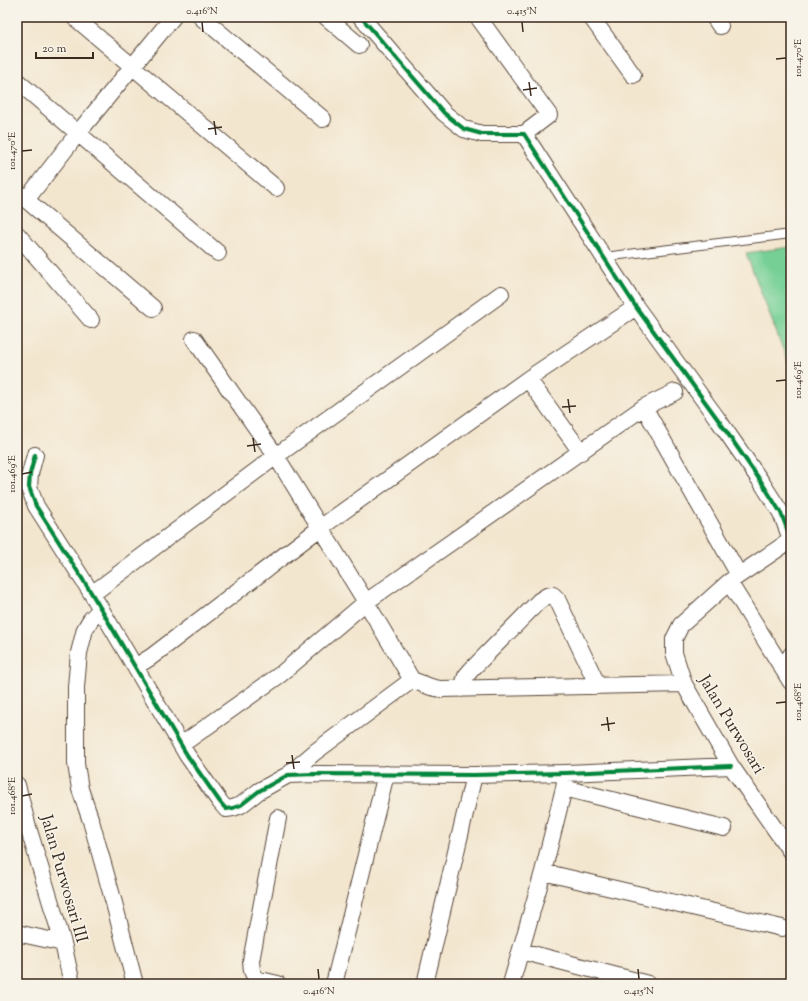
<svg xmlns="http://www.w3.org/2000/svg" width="808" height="1001" font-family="'Sorts Mill Goudy',serif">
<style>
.green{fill:#76d096;stroke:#587d5a}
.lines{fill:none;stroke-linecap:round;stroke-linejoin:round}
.lane-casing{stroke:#574639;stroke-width:10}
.street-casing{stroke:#574639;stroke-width:18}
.lane{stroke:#fff;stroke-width:8}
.street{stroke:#fff;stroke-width:16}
.cycleway-casing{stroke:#f7f3e8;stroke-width:6}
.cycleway{stroke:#00873e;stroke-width:4}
.ticks{fill:none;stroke:#3b2a1e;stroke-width:1.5}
.labels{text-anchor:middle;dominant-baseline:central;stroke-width:3.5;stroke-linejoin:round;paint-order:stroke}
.street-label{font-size:17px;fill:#3b2a1e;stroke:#f7f3e8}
.neatline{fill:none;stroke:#3b2a1e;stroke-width:1.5}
.ticks-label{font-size:10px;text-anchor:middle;fill:#3b2a1e}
</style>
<rect width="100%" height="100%" fill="#f7f3e8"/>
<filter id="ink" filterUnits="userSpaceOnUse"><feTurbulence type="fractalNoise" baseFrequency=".025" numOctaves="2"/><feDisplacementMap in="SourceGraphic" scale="8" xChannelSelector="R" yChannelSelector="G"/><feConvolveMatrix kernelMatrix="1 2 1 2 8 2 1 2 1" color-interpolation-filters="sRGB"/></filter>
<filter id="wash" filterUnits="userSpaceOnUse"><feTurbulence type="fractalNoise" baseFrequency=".012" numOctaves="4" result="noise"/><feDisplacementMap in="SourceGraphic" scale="16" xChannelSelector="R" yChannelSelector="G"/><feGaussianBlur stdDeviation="0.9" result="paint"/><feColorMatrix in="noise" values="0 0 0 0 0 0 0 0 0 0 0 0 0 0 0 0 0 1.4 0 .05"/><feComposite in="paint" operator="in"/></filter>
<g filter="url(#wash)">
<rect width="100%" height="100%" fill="#f3e6cf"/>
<path class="green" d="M791 247V370L746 253Z"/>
</g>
<g filter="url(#ink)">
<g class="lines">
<defs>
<path id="lane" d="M604 257 791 234"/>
<path id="street" d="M74 17 276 188
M201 17 323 119
M326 17 359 45
M361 17 444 113 464 129 482 134H524L636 307 719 421 762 483 781 513 791 539
M478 17 549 115 524 134
M591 17 633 75
M714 17 720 26
M17 81 218 253
M17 192 153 308
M26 200 78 133 173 17
M17 234 91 320
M194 339 276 456 366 602 412 680 431 687 440 689 684 684
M528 379 581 452
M644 407 739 575
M35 455 30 474 29 487 36 506 92 594 187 755 220 802 226 809 233 808 241 805 259 791 288 775 315 774 474 775 566 773 731 766
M791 540 729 582 681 625 674 639V653L684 684 731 766 791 852
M729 582 791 682
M92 594 276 456 501 294
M101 609 91 619 85 629 79 653 76 687V764L80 789 91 821 114 903 135 984
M135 667 151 657 320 528 528 379 636 307
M783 669 791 655
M462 689 466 676 471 670 539 601 547 596 553 595 557 599 598 686
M181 745 281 674 366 602 644 407 675 392
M288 775 315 752 412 680
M17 785 28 827 63 943 72 984
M564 788 724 828
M278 818 251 961 252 971 256 979 278 984
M543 872 782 928
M17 933 63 943
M521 951 648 984
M334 984 386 774
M425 984 474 775
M511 984 543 872 564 788 566 773"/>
</defs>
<use href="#lane" class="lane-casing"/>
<use href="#street" class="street-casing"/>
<use href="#lane" class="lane"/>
<use href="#street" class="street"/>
<defs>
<path id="cycleway" d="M361 17 444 113 464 129 482 134H524L636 307 719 421 762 483 781 513 791 539
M35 455 30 474 29 487 36 506 92 594 187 755 220 802 226 809 233 808 241 805 259 791 288 775 315 774 474 775 566 773 731 766"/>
</defs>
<use href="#cycleway" class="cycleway-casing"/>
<use href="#cycleway" class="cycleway"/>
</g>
</g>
<path class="ticks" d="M202 22 203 32M522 22 523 32M776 59 786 58M529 82 531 96M523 90 537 88M214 121 216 135M208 129 222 127M22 151 32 150M776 381 786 380M568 399 570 413M562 407 576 406M253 438 255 452M247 446 261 444M22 474 32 472M776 703 786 702M607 717 609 731M601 725 615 723M292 755 294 769M286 763 300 762M22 796 32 794M318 969 319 979M638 969 639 979"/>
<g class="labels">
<g class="street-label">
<text transform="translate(731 725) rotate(59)">Jalan Purwosari</text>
<text transform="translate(63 879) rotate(74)">Jalan Purwosari III</text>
</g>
</g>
<rect width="808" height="1001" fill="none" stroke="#f7f3e8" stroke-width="44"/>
<path d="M36 52v6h57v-6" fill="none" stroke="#3b2a1e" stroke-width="2"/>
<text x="42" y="52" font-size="12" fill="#3b2a1e" stroke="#f7f3e8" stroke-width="3" paint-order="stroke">20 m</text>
<rect x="22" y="22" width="764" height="957" class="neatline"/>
<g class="ticks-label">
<text x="202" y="14">0.416°N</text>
<text x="522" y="14">0.415°N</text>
<text transform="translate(797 58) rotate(-90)" y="4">101.470°E</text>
<text transform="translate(11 151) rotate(-90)" y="4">101.470°E</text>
<text transform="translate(797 380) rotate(-90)" y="4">101.469°E</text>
<text transform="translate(11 474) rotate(-90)" y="4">101.469°E</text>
<text transform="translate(797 702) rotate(-90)" y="4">101.468°E</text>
<text transform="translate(11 796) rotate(-90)" y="4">101.468°E</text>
<text x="319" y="994">0.416°N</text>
<text x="639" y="994">0.415°N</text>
</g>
</svg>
